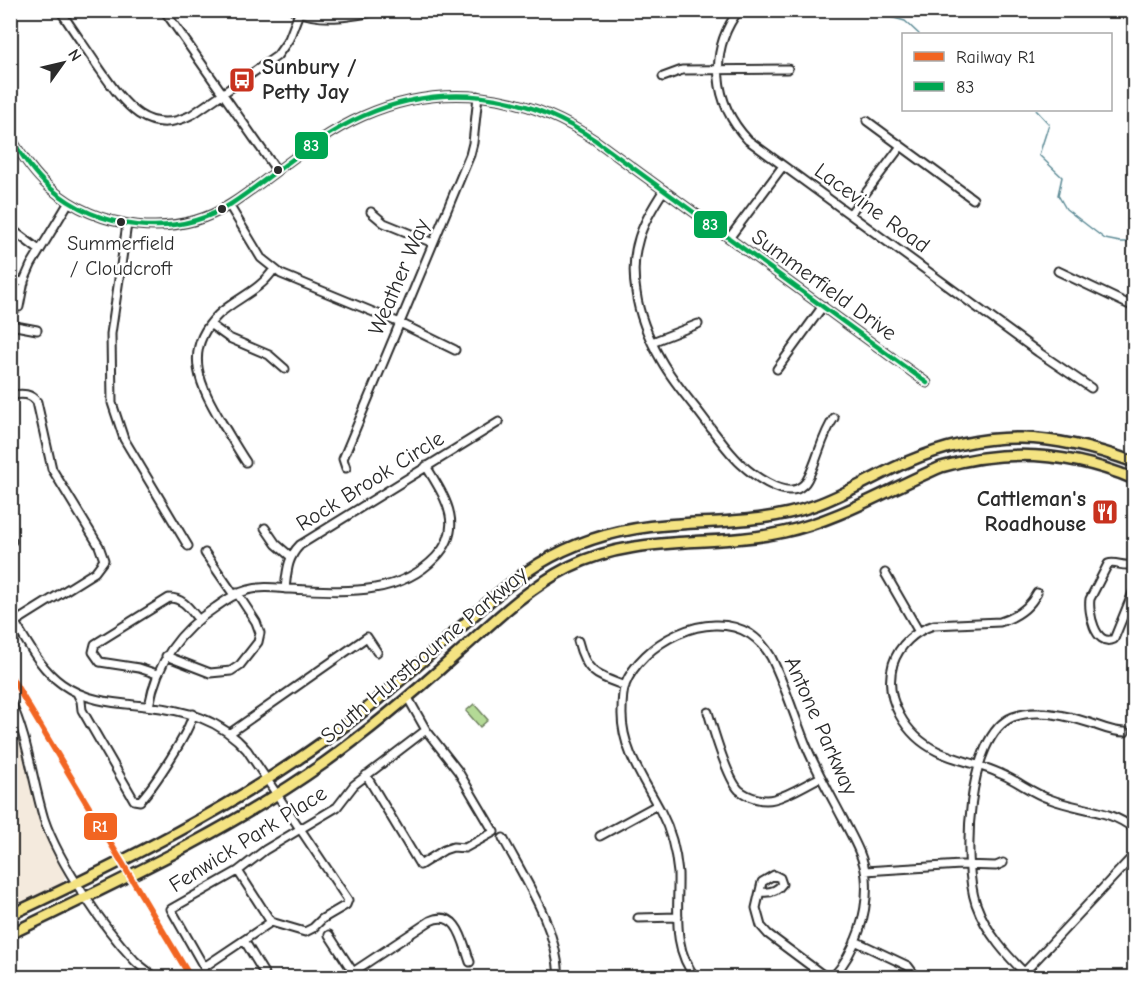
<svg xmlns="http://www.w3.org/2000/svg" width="1145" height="988" font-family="'Comic Neue',sans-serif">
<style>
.built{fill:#f4eadd}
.green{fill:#b4da96;stroke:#708260;stroke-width:1.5}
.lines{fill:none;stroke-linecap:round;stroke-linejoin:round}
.stream{stroke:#5d8b96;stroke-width:1.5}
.minor-casing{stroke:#2b2b2b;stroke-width:11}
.major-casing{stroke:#2b2b2b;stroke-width:14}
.minor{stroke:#fff;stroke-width:7}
.major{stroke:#f4e382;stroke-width:9}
.bus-1-casing{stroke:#fff;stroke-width:9}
.bus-1{stroke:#00a651;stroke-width:4.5}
.rail-1-casing{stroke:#fff;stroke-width:10}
.rail-1{stroke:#f26522;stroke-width:6}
.bus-dot{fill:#2b2b2b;stroke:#fff;stroke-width:2}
.labels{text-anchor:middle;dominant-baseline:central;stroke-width:5;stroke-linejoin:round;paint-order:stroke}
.bus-label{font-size:20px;fill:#2b2b2b;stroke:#fff}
.poi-label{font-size:22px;font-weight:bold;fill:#2b2b2b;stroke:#fff;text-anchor:start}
.street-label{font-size:22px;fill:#2b2b2b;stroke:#fff}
.line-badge{stroke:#fff;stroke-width:2}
.badge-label{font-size:16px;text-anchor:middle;font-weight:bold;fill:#fff}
</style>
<rect width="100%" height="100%" fill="#fff"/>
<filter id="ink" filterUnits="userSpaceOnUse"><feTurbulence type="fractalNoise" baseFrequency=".0167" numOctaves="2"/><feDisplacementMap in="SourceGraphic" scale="12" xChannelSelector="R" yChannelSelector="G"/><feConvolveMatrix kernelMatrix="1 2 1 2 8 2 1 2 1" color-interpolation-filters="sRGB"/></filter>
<g filter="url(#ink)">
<path class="built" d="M17 715 39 798 63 859 65 877 62 885 53 895 11 915 10 718Z"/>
<path class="green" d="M474 704 488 720 480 727 466 711Z"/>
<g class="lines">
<path class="stream" d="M865 10 905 21 919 34
M1036 110 1049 124 1039 155 1062 177 1058 195 1066 209 1105 239 1120 242H1134"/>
<defs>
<path id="minor" d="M60 10C72 29 85 47 97 65 121 99 145 140 193 114L277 56 289 39 299 13
M164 10 277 171
M293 10C324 23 352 16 383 10
M739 10C708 51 713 103 748 140L1038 352 1091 388
M663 77 682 70 788 69
M867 121 973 199
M10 137C22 155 33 173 49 187 98 230 175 240 231 204 275 175 315 137 363 116 442 81 524 92 595 140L927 383
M664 190C642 223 629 250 636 292 639 315 649 339 661 360 671 378 685 395 698 411 712 429 725 449 741 464 753 475 780 495 797 489 801 487 805 484 807 480 818 460 821 437 834 418
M229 205 261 258 281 274 400 323 455 350
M371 212 384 223 433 243
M850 214 901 146
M127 224 111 334 112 403 124 439 188 546
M10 228 39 250
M730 237 783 166
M1058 271 1134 307
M10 278 24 283
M19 307 24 281 31 265 69 202
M10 325 37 330
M211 325 229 338 269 355 285 369
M652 342 698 324
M777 369 823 306
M10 395C21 394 30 392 37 402L52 469 99 546 104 560 95 572 15 622
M246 462C238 450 230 436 222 423 201 387 181 351 218 315 236 298 259 292 274 269
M346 468 343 459 470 155 473 143 478 96
M265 528 276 544 290 556
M10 542 12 541
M205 553 234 595
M1134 564C1124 568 1116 561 1108 564L1090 599C1088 611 1095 648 1114 639L1134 590
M885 573 919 632
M285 589C287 572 287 558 300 545L499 422
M1037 593C1029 609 1016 617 1000 622L934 625C915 631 899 645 893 664 883 699 906 736 937 751 957 761 981 764 1001 774 1018 781 1032 793 1050 799 1078 810 1110 809 1134 829
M10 615C26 639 38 667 62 684 87 702 116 703 145 706 185 710 220 719 247 750L348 900 346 905 322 919 313 928 305 932 271 922
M578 641C586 673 596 675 625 686
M166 656 210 673 231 671 240 665 258 642 260 633 256 622 237 593
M157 674 139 668 100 662 93 652 95 644 169 598C183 598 189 608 198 619
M77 693 81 701 82 710 134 800 140 801C154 786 189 733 193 714
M10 700C28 738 32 779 44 819 59 863 103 927 135 961 141 967 149 972 156 978
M149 706C157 662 179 631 216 607 226 600 236 593 248 590 262 586 275 588 289 589 340 591 397 598 436 557 466 526 444 496 426 466
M708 712C713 729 727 778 739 790 749 798 763 802 774 799 790 795 806 784 821 777
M230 733 367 637 377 652
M366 775 420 865 444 850 453 847 465 848 494 832 458 771 426 730 408 698
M600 836 657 805
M503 838C526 881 557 927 559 978
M238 871 271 922 204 967 171 909 238 871 265 850 337 807 354 785 426 730
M865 871 961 865 996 866 1003 863
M761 892C769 893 777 891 782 884L780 878 774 875 762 882 756 908 761 926 768 934 827 978
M638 918 678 917
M329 935 357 978
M244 940 267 978
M855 941 908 966 917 978
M353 972 430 921C458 908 463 943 470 962
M696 978C671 948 679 909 678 873 676 852 671 831 661 812 645 781 621 749 622 712 622 704 622 693 625 685 641 643 708 608 750 634 759 640 766 648 771 657 786 687 795 719 808 750 818 773 831 796 843 819 852 837 864 856 866 877 869 912 856 952 832 978
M1019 978 1134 855
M1030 978C1007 956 987 934 976 904 962 863 966 735 1013 717 1037 708 1066 715 1090 723 1102 727 1112 732 1125 732"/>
<path id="major" d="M10 915C123 862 235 807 335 733 380 700 420 663 461 627 489 601 517 575 551 557 586 538 626 528 666 525 716 521 767 523 816 505 847 494 876 475 907 462 988 427 1054 433 1134 462
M10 934C117 882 227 832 324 763 370 730 414 693 456 655 492 623 526 589 569 567 637 533 712 548 784 532 839 520 889 489 941 467 1006 448 1072 453 1134 479"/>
</defs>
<use href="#minor" class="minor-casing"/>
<use href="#major" class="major-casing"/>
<use href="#minor" class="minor"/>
<use href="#major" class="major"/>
<defs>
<path id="bus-1" d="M10 137C22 155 33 173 49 187 98 230 175 240 231 204 275 175 315 137 363 116 442 81 524 92 595 140L927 383"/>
</defs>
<use href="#bus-1" class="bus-1-casing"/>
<use href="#bus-1" class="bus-1"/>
<defs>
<path id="rail-1" d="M10 675 191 978"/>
</defs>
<use href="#rail-1" class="rail-1-casing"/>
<use href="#rail-1" class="rail-1"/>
</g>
</g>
<defs>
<symbol id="bus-square" viewBox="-11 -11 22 22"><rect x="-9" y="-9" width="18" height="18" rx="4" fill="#c8321e" stroke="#fff"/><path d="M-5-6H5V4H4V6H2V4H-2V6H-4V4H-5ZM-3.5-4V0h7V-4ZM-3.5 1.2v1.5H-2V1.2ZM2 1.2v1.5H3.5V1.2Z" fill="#fff"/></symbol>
<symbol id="restaurant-square" viewBox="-11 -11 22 22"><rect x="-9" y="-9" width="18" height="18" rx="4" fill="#c8321e" stroke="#fff"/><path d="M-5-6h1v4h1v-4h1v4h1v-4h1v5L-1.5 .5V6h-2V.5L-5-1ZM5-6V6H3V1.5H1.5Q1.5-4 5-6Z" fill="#fff"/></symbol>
</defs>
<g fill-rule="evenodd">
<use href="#bus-square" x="227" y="65" width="30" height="30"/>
<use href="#restaurant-square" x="1090" y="497" width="30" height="30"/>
</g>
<g class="bus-dot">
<circle cx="278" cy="170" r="5"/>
<circle cx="222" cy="209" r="5"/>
<circle cx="121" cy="222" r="5"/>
</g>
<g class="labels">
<g class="bus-label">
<text x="121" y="243">Summerfield<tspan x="121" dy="25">/ Cloudcroft</tspan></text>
</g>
<g class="poi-label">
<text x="262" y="67">Sunbury /<tspan x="262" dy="25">Petty Jay</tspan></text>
<text x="1086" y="499" text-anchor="end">Cattleman's<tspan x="1086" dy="25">Roadhouse</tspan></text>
</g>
<g class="street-label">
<text transform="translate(872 208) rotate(36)">Lacevine Road</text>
<text transform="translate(399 277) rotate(-67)">Weather Way</text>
<text transform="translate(824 285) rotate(36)">Summerfield Drive</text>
<text transform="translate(370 481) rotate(-32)">Rock Brook Circle</text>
<text transform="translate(424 655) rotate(-40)">South Hurstbourne Parkway</text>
<text transform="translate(821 726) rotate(66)">Antone Parkway</text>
<text transform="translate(248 839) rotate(-32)">Fenwick Park Place</text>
</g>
</g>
<g class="line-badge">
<rect x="294" y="131" width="35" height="29" rx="6" fill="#00a651"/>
<rect x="693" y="210" width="35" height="29" rx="6" fill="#00a651"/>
<rect x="83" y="812" width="35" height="29" rx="6" fill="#f26522"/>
</g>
<g class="badge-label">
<text x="311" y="151">83</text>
<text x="710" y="230">83</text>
<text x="100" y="832">R1</text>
</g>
<rect width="1145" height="988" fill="none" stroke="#fff" stroke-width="36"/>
<rect x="18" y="18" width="1109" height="952" fill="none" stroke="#2b2b2b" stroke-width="2" filter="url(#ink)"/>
<rect x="902" y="33" width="210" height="78" fill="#ffffff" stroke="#aaaaaa" stroke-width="1.5"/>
<rect x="914" y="52" width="30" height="9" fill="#f26522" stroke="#aaaaaa" stroke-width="1.5"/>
<text x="956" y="63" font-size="18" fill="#2b2b2b">Railway R1</text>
<rect x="914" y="82" width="30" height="9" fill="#00a651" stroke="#aaaaaa" stroke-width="1.5"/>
<text x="956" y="93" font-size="18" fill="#2b2b2b">83</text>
<g transform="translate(63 63) rotate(56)" stroke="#ffffff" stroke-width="4.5" paint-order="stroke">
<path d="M0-4.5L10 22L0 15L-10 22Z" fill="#2b2b2b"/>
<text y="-9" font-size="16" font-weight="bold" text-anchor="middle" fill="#2b2b2b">N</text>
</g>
</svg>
